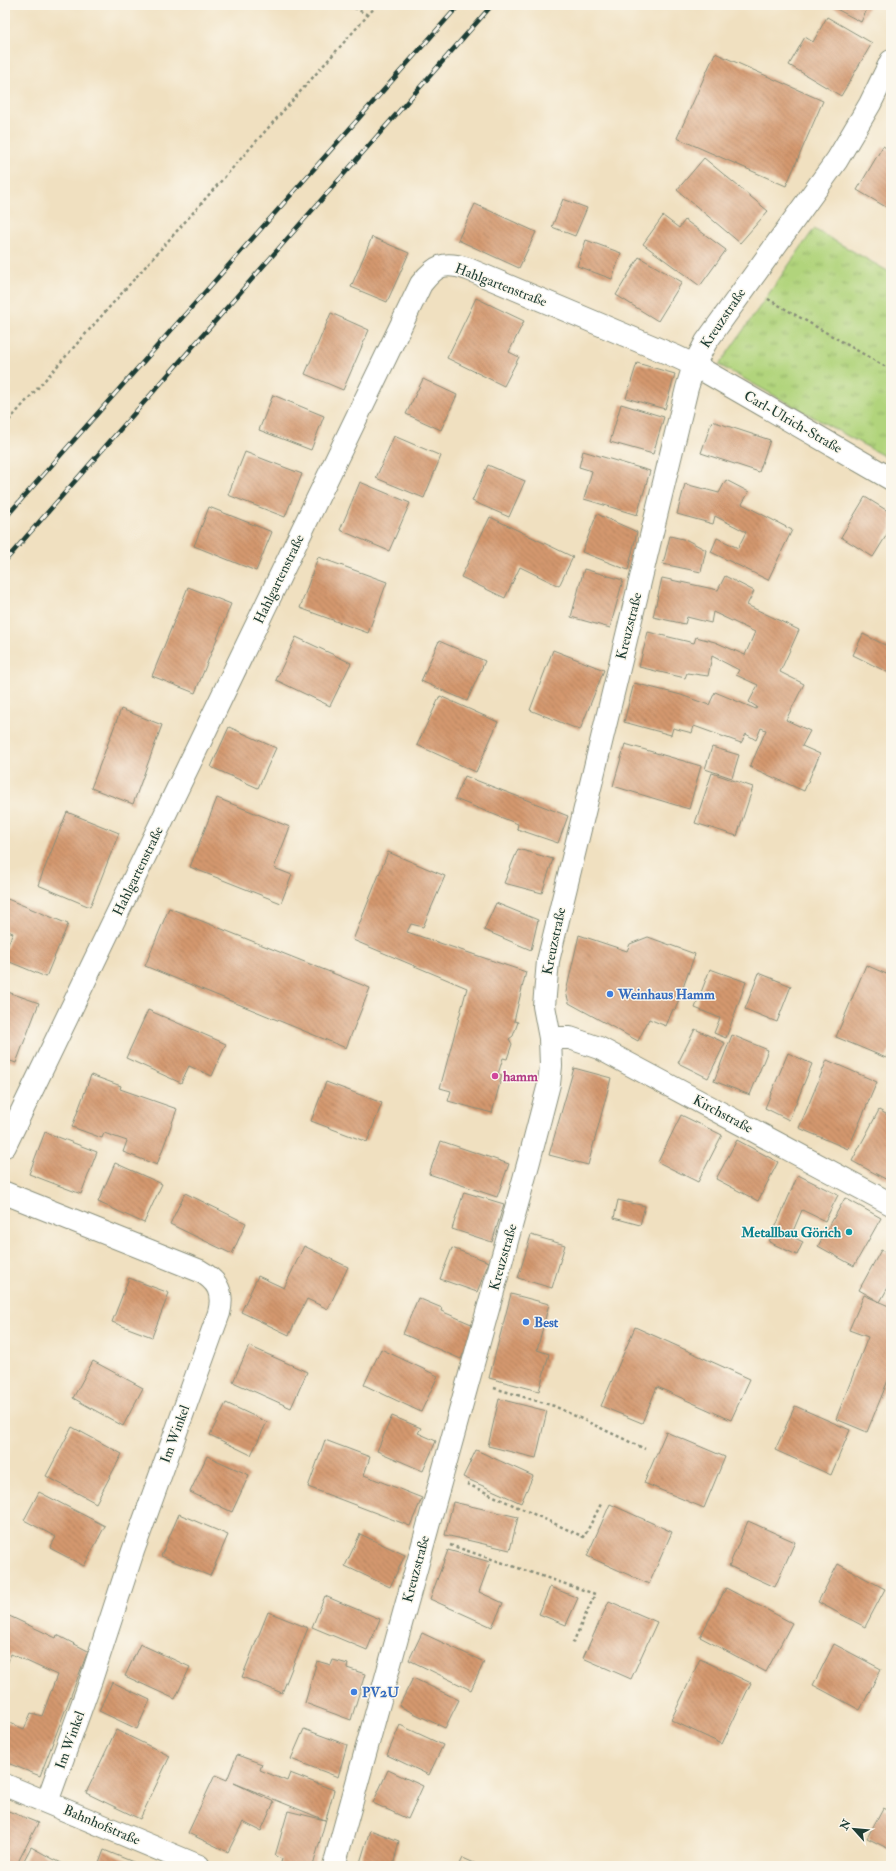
<svg xmlns="http://www.w3.org/2000/svg" width="896" height="1871" font-family="'IM FELL Double Pica',serif">
<style>
.grass{fill:url(#grass-tufts);stroke:#688858}
.building{fill:url(#building-back-hatch)}
.lines{fill:none;stroke-linecap:round;stroke-linejoin:round}
.street-casing{stroke:#888e7a;stroke-width:24}
.path{stroke:#888e7a;stroke-width:2.5;stroke-dasharray:3 3;stroke-linecap:butt}
.street{stroke:#fff;stroke-width:22}
.rail-casing{stroke:#1f3d34;stroke-width:4.5}
.rail{stroke:#fbf7ec;stroke-width:3;stroke-dasharray:9;stroke-linecap:butt}
.shop-dot{fill:#3f7fe0;stroke:#fbf7ec;stroke-width:1.5}
.hotel-dot{fill:#d1479c;stroke:#fbf7ec;stroke-width:1.5}
.culture-dot{fill:#0f9aa8;stroke:#fbf7ec;stroke-width:1.5}
.labels{text-anchor:middle;dominant-baseline:central;stroke-width:3;stroke-linejoin:round;paint-order:stroke}
.street-label{font-size:14px;fill:#1f3d34;stroke:#fbf7ec}
.shop-label{font-size:14px;font-weight:bold;fill:#366cbe;stroke:#fbf7ec;text-anchor:start}
.hotel-label{font-size:14px;font-weight:bold;fill:#b23c85;stroke:#fbf7ec;text-anchor:start}
.culture-label{font-size:14px;font-weight:bold;fill:#0d838f;stroke:#fbf7ec;text-anchor:end}
</style>
<defs>
<pattern id="grass-tufts" width="24" height="20" patternUnits="userSpaceOnUse"><rect width="24" height="20" fill="#b1d47c"/><path d="M3 7l-1-3M5 7V3M7 7l1-3M15 17l-1-3M17 17v-4M19 17l1-3" fill="none" stroke="#8fad66"/></pattern>
<pattern id="building-back-hatch" width="6" height="6" patternUnits="userSpaceOnUse"><rect width="6" height="6" fill="#d4986e"/><path d="M-1 5l2 2M0 0l6 6M5-1l2 2" fill="none" stroke="#ab7d5b"/></pattern>
</defs>
<rect width="100%" height="100%" fill="#fbf7ec"/>
<filter id="ink" filterUnits="userSpaceOnUse"><feTurbulence type="fractalNoise" baseFrequency=".025" numOctaves="2"/><feDisplacementMap in="SourceGraphic" scale="8" xChannelSelector="R" yChannelSelector="G"/><feConvolveMatrix kernelMatrix="1 2 1 2 8 2 1 2 1" color-interpolation-filters="sRGB"/></filter>
<filter id="wash" filterUnits="userSpaceOnUse"><feTurbulence type="fractalNoise" baseFrequency=".012" numOctaves="4" result="noise"/><feDisplacementMap in="SourceGraphic" scale="16" xChannelSelector="R" yChannelSelector="G"/><feGaussianBlur stdDeviation="0.9" result="paint"/><feColorMatrix in="noise" values="0 0 0 0 0 0 0 0 0 0 0 0 0 0 0 0 0 1.4 0 .05"/><feComposite in="paint" operator="in"/></filter>
<g filter="url(#wash)">
<rect width="100%" height="100%" fill="#f0e0c0"/>
<path class="grass" d="M814 229 891 273V460L719 365Z"/>
<g id="blocks">
<path class="building" d="M829 5H869L861 22Z
M827 17 872 43 841 96 789 65 805 37 813 42Z
M715 53 823 101 786 186 677 138Z
M883 146 891 151V210L857 190Z
M704 158 768 211 740 243 677 190Z
M563 199 587 208 575 236 552 227Z
M475 204 536 232 519 268 458 240Z
M663 216 679 228 685 220 726 250 700 286 643 244Z
M372 237 409 253 387 302 351 287Z
M586 240 621 253 612 279 577 266Z
M639 257 682 282 658 321 616 295Z
M476 298 524 321 509 352 519 357 504 386 447 358Z
M331 313 369 330 343 390 305 374Z
M637 363 675 374 665 409 626 398Z
M423 379 457 395 441 430 406 414Z
M273 395 324 416 311 450 259 430Z
M621 404 664 417 653 454 610 442Z
M712 421 770 440 759 472 701 453Z
M394 436 441 456 424 498 376 478Z
M583 451 650 471 637 515 584 499 592 471 579 467Z
M245 452 302 474 285 517 228 495Z
M488 465 525 481 509 517 472 501Z
M726 480 749 492 742 504 792 530 768 580 711 552 717 538 738 548 746 532 715 516 713 524 677 514 685 484 719 493Z
M360 482 410 503 389 551 340 530Z
M865 497 891 513V528L873 557 841 537Z
M209 507 272 532 256 571 194 546Z
M597 514 637 532 628 570 582 552Z
M490 517 573 557 559 586 520 567 505 598 461 577Z
M670 536 687 540 706 550 701 572 663 564Z
M318 557 387 582 368 633 300 608Z
M584 569 623 580 610 628 571 617Z
M725 576 754 591 747 605 799 630 780 672 804 684 786 720 810 731 802 746 820 754 804 791 750 767 766 730 761 728 756 740 746 734 741 743 694 726 692 733 673 728 671 735 624 722 634 683 681 695 709 705 715 692 756 709 757 707 749 702 758 685 736 675 739 670 712 656 708 676 687 673 685 678 639 667 648 632 694 643 696 637 715 642 745 655 755 632 713 612 711 623 687 617 685 624 653 617 662 578 718 590Z
M188 587 231 604 195 693 152 676Z
M863 634 891 648V674L853 655Z
M296 637 351 663 330 706 276 680Z
M439 641 485 661 467 701 421 681Z
M553 650 604 670 580 730 530 710Z
M440 696 498 722 476 772 417 745Z
M121 709 162 725 133 804 91 788Z
M229 727 276 748 258 788 211 767Z
M625 744 701 766 689 809 613 786Z
M712 747 739 755 732 778 705 769Z
M712 773 753 787 737 836 695 823Z
M465 776 568 816 558 843 517 829 518 824 455 799Z
M217 798 290 827 274 868 292 875 281 903 190 867Z
M67 812 119 833 90 907 38 885Z
M518 849 553 859 542 893 504 883Z
M388 852 445 876 423 927 411 924 407 932 526 972 514 1021 518 1022 513 1036 509 1039 512 1044 507 1059 503 1058 498 1074 502 1075 492 1113 448 1101 451 1091 440 1088 467 988 353 940Z
M5 898 68 924 46 977 5 960V951L13 933 5 930Z
M496 903 538 920 531 950 484 930Z
M169 908 370 988 346 1048 145 966Z
M579 935 627 951 630 944 648 937 695 954 675 1010 673 1009 666 1026 649 1019 638 1041 569 1003 566 992Z
M866 965 891 976V1048L886 1058 836 1037Z
M710 969 746 982 726 1038 714 1033 720 1018 695 1008Z
M759 973 791 986 777 1022 745 1009Z
M5 991 39 1003 16 1063 5 1059Z
M148 1010 226 1044 212 1076 189 1066 181 1083 126 1058Z
M695 1029 725 1043 708 1078 678 1063Z
M732 1035 768 1050 750 1095 714 1081Z
M788 1053 812 1064 789 1120 765 1108Z
M827 1060 877 1082 848 1149 799 1128Z
M574 1068 611 1078 588 1165 549 1155Z
M91 1075 121 1086 120 1089 177 1109 157 1165 123 1152 127 1141 104 1133 102 1138 72 1127Z
M326 1082 382 1103 367 1142 311 1121Z
M879 1110 891 1117V1182L852 1161Z
M681 1115 722 1135 698 1182 658 1162Z
M45 1132 97 1152 81 1194 29 1174Z
M737 1140 778 1162 758 1201 716 1179Z
M441 1141 509 1164 497 1197 429 1174Z
M115 1163 162 1184 144 1223 98 1202Z
M798 1175 838 1195 825 1221 802 1210 791 1236 803 1242 797 1255 769 1242Z
M464 1192 504 1204 492 1242 452 1229Z
M185 1193 246 1223 232 1254 170 1224Z
M845 1198 881 1218 854 1266 818 1246Z
M618 1200 645 1206 640 1225 614 1218Z
M531 1235 565 1245 552 1288 518 1278Z
M304 1246 348 1267 328 1309 307 1299 289 1335 241 1312 258 1276 284 1288Z
M452 1248 489 1262 477 1292 440 1279Z
M881 1250 891 1255V1282L880 1302 859 1290Z
M129 1278 169 1293 152 1337 112 1322Z
M511 1294 549 1304 537 1350 549 1354 539 1391 489 1378Z
M864 1295 891 1307V1373L867 1432 836 1419 868 1337 849 1330Z
M418 1298 442 1308 441 1311 476 1326 461 1359 403 1334Z
M635 1327 750 1379 731 1420 657 1387 642 1423 601 1406Z
M249 1346 307 1372 291 1408 233 1382Z
M381 1349 438 1376 421 1412 364 1385Z
M93 1361 143 1388 123 1426 73 1398Z
M499 1399 547 1411 536 1458 488 1446Z
M226 1403 267 1422 251 1455 210 1435Z
M795 1406 850 1430 831 1475 775 1450Z
M392 1416 421 1428 418 1433 436 1441 423 1471 377 1451Z
M72 1427 122 1454 96 1503 46 1476Z
M666 1432 725 1457 704 1508 644 1483Z
M325 1440 370 1457 364 1475 422 1498 410 1526 308 1487Z
M476 1450 533 1476 521 1503 463 1477Z
M207 1456 249 1475 232 1512 190 1492Z
M39 1492 105 1526 84 1566 50 1548 56 1537 24 1520Z
M453 1502 518 1517 510 1550 445 1535Z
M610 1504 672 1532 649 1584 587 1556Z
M179 1514 228 1535 210 1576 161 1556Z
M748 1521 795 1542 775 1587 729 1566Z
M360 1534 405 1555 390 1587 345 1566Z
M448 1550 490 1562 479 1592 503 1603 492 1627 430 1599Z
M838 1564 885 1589 865 1627 818 1602Z
M550 1587 578 1598 566 1625 539 1614Z
M726 1588 792 1623 766 1672 700 1637Z
M325 1596 380 1619 367 1650 312 1627Z
M609 1601 657 1622 631 1679 583 1658Z
M268 1612 308 1628 282 1693 242 1677Z
M5 1614 56 1638 57 1635 88 1651 40 1776 5 1762V1729L8 1722 24 1729 31 1713 42 1716 57 1675 11 1654 5 1669Z
M422 1633 484 1662 471 1690 409 1660Z
M140 1644 190 1667 175 1699 125 1676Z
M834 1644 881 1669 860 1710 813 1685Z
M700 1659 751 1683 722 1744 671 1720Z
M333 1660 348 1664 347 1668 365 1674 351 1720 305 1703 317 1661 331 1665Z
M413 1678 459 1700 445 1728 399 1706Z
M112 1682 150 1700 137 1729 99 1711Z
M400 1725 443 1745 429 1775 387 1755Z
M304 1729 347 1745 338 1777 291 1759Z
M116 1730 170 1756 140 1819 86 1793Z
M237 1755 262 1764 260 1770 287 1781 290 1773 334 1790 313 1866H280L282 1859 275 1856 288 1811 325 1820 234 1783 274 1802 261 1831 243 1822 228 1852 188 1833 215 1775 227 1780Z
M388 1770 423 1786 408 1819 373 1803Z
M883 1808 891 1813V1850L867 1838Z
M6 1810 38 1823 16 1866H5Z
M370 1830 399 1841 393 1866H359Z
M31 1847 53 1859 68 1866H21Z
M104 1850 138 1864 137 1866H98Z
M463 1858 481 1866H459Z"/>
</g>
</g>
<g filter="url(#ink)">
<use href="#blocks" fill-opacity="0" stroke="#888e7a" stroke-width="1"/>
<g class="lines">
<defs>
<path id="street" d="M550 1038H570L599 1048 891 1204
M5 1146 421 284C436 265 444 261 468 269L677 357 694 365 891 479
M5 1193 200 1271C218 1281 224 1293 219 1313L133 1551 91 1680 47 1802
M5 1785 199 1866
M334 1866 529 1161 549 1084 551 1066 550 1038 544 1006 548 961 687 388 694 365 706 342 837 160 870 104 891 61"/>
</defs>
<use href="#street" class="street-casing"/>
<path class="path" d="M349 5 368 15
M768 299 891 370
M5 425 377 5
M494 1388 554 1406 645 1449
M467 1484 584 1537 601 1504
M450 1545 595 1594 572 1645"/>
<use href="#street" class="street"/>
<defs>
<path id="rail" d="M5 518 459 5
M5 561 492 5"/>
</defs>
<use href="#rail" class="rail-casing"/>
<use href="#rail" class="rail"/>
</g>
</g>
<g class="shop-dot">
<circle cx="610" cy="994" r="4"/>
<circle cx="526" cy="1322" r="4"/>
<circle cx="354" cy="1692" r="4"/>
</g>
<circle class="hotel-dot" cx="495" cy="1076" r="4"/>
<circle class="culture-dot" cx="849" cy="1232" r="4"/>
<g class="labels">
<g class="street-label">
<text transform="translate(501 285) rotate(21)">Hahlgartenstraße</text>
<text transform="translate(723 318) rotate(-56)">Kreuzstraße</text>
<text transform="translate(793 422) rotate(30)">Carl-Ulrich-Straße</text>
<text transform="translate(279 579) rotate(-64)">Hahlgartenstraße</text>
<text transform="translate(629 626) rotate(-76)">Kreuzstraße</text>
<text transform="translate(138 871) rotate(-64)">Hahlgartenstraße</text>
<text transform="translate(554 941) rotate(-78)">Kreuzstraße</text>
<text transform="translate(723 1114) rotate(28)">Kirchstraße</text>
<text transform="translate(503 1257) rotate(-74)">Kreuzstraße</text>
<text transform="translate(175 1434) rotate(-70)">Im Winkel</text>
<text transform="translate(416 1569) rotate(-75)">Kreuzstraße</text>
<text transform="translate(70 1740) rotate(-70)">Im Winkel</text>
<text transform="translate(102 1825) rotate(23)">Bahnhofstraße</text>
</g>
<g class="shop-label">
<text x="618" y="994">Weinhaus Hamm</text>
<text x="534" y="1322">Best</text>
<text x="362" y="1692">PV2U</text>
</g>
<g class="hotel-label">
<text x="503" y="1076">hamm</text>
</g>
<g class="culture-label">
<text x="841" y="1232">Metallbau Görich</text>
</g>
</g>
<rect width="896" height="1871" fill="none" stroke="#fbf7ec" stroke-width="20"/>
<g transform="translate(854 1829) rotate(297)" stroke="#fbf7ec" stroke-width="3" paint-order="stroke">
<path d="M0-3L7 15L0 10L-7 15Z" fill="#1f3d34"/>
<text y="-6" font-size="11" font-weight="bold" text-anchor="middle" fill="#1f3d34">N</text>
</g>
</svg>
